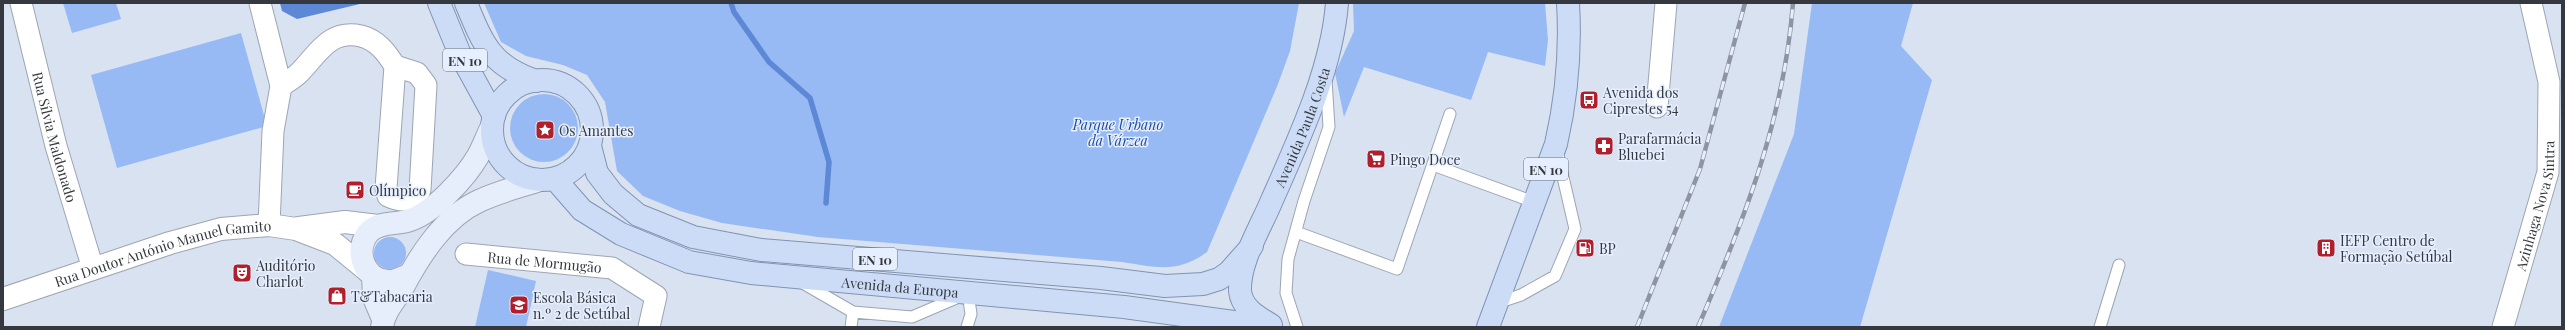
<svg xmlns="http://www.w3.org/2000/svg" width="2565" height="330" font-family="'Playfair Display',serif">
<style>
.green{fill:#97b9f4}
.water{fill:#5d88d6}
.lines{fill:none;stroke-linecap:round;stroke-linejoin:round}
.stream{stroke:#5d88d6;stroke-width:5.5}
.service-casing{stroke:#9da5b4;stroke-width:13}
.minor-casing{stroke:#9da5b4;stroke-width:23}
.tertiary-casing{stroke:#9da5b4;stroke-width:24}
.secondary-casing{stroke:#9da5b4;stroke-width:24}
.primary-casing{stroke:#8193b3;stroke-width:24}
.service{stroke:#fff;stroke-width:11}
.minor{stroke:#fff;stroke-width:21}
.tertiary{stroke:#fff;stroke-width:22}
.secondary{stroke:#e6edfb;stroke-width:22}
.primary{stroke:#ccdcf7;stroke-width:22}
.rail-casing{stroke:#8e95a0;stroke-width:4.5}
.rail{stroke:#e6efff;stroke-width:3;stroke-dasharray:9;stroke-linecap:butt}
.labels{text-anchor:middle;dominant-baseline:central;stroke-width:3;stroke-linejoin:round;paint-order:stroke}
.shield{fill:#e6efff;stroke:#6a7079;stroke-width:1}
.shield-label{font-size:13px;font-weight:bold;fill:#35393f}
.poi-label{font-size:14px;fill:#35393f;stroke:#e6efff;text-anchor:start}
.park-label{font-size:14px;font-style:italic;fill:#1a4ba7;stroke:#e6efff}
.street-label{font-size:14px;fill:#35393f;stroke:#e6efff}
</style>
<rect width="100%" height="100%" fill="#d9e2f1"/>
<path class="green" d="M63 3H116L121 19 72 33Z
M484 3H1299L1290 51 1278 84 1207 252C1177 274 1156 267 1122 262L818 237 722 223 680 211 643 196 617 171 605 102 587 75 563 65 526 56 501 42Z
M1353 3H1545L1548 40 1545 66 1488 52 1471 100 1364 67 1344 117 1335 73 1354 31Z
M1812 3H1913L1901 46 1932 80 1860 327H1719L1794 134Z
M241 33 267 126 117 168 91 75Z
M510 128a34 34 0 1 1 68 0a34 34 0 1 1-68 0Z
M374 253a16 16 0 1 1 32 0a16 16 0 1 1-32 0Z
M488 270 536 281 526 327H475Z"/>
<path class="water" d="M280 3H364L297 19 282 11Z"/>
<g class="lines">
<path class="stream" d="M731 3 734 12 769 62 810 98 829 162 826 203"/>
<defs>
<path id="service" d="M1433 165 1534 202
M1296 232 1397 269 1450 114
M801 282 853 312 851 327
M1497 303 1521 295 1555 276 1575 229 1557 151
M853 312 912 317 968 293 971 314 967 327
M1297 327 1286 293 1288 259 1304 201 1329 127 1326 80
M2100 327 2119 265"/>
<g id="minor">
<path id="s1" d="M21 3 56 146 93 269"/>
<path d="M260 3 281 86 273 131 269 225"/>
<path d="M281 86C287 82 294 78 299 73 318 54 329 29 361 36 377 40 386 52 395 66L386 188 388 196C401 202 412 202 420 190L426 85 417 73 395 66"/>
<path d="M1657 107 1666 3"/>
<path id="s2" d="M466 254 612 268 656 296 649 327"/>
<path id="s3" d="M2503 327 2548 172 2549 82 2531 3"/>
</g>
<g id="tertiary">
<path d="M299 228 345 222 378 226"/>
<path id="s4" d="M3 299 170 243 221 229 269 225 296 229 335 244 368 271"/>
</g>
<path id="secondary" d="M408 275C401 278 395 282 388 281 363 280 353 248 370 231 381 221 397 225 410 220 433 213 466 177 478 156 483 147 487 136 492 126
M373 276 374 298 383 319
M382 327C384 311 395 301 403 287 420 255 444 217 479 201 498 192 518 187 537 181"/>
<g id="primary">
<path d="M439 3 459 52 494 116"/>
<path d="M466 3C483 44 491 66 536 81"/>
<circle cx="542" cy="130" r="50"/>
<path d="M590 146 597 173 613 194 638 215 693 237 761 250 1101 278 1165 286 1203 284 1219 279 1229 272 1252 246"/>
<path id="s5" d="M555 179 582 210 621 234 689 262 751 273 1124 307 1270 327"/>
<path id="s6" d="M1271 325C1258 317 1242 309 1240 291 1239 261 1261 227 1272 200 1299 139 1332 69 1337 3"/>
<path d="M1488 327 1556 144C1567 96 1571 52 1568 3"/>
</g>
</defs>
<use href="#service" class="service-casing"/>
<use href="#minor" class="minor-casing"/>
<use href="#tertiary" class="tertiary-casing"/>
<use href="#secondary" class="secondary-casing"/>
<use href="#primary" class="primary-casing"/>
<use href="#service" class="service"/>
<use href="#minor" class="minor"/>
<use href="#tertiary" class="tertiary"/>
<use href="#secondary" class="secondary"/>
<use href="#primary" class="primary"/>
<defs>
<path id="rail" d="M1637 327 1700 169 1745 3
M1698 327C1744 220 1784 120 1793 3"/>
</defs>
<use href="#rail" class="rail-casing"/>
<use href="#rail" class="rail"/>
</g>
<defs>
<symbol id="bus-square" viewBox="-11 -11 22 22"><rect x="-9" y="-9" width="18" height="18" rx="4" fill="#b21f2c" stroke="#e6efff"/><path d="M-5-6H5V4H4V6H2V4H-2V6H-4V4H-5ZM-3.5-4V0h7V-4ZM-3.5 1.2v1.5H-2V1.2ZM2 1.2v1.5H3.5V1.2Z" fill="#fff"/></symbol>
<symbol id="sight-square" viewBox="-11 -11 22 22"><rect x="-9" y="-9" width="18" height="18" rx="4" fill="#b21f2c" stroke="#e6efff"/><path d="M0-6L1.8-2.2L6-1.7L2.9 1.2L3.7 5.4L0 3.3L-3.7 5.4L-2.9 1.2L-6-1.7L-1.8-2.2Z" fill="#fff"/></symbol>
<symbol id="pharmacy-square" viewBox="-11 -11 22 22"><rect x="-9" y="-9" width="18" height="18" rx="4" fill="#b21f2c" stroke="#e6efff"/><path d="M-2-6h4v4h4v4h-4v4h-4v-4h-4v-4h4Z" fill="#fff"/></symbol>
<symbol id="supermarket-square" viewBox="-11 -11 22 22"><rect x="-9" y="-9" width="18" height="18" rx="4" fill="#b21f2c" stroke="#e6efff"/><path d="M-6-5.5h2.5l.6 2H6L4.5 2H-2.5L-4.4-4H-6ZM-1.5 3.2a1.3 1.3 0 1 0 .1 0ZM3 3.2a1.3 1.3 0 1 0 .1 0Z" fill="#fff"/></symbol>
<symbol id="cafe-square" viewBox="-11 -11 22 22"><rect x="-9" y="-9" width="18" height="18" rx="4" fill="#b21f2c" stroke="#e6efff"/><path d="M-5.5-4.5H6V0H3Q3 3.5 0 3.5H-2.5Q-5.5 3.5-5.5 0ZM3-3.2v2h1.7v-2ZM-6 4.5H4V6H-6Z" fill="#fff"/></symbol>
<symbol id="fuel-square" viewBox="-11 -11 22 22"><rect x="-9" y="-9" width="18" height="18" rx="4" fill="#b21f2c" stroke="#e6efff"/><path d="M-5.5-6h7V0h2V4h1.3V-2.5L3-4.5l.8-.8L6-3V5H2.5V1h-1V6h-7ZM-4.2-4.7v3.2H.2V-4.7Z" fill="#fff"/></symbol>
<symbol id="building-square" viewBox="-11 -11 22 22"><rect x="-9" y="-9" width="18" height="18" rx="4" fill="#b21f2c" stroke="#e6efff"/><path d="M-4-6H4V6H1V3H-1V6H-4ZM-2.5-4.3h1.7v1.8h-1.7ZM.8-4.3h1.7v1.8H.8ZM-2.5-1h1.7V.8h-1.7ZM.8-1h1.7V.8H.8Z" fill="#fff"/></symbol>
<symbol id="theatre-square" viewBox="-11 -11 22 22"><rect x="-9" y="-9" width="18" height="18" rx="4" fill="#b21f2c" stroke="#e6efff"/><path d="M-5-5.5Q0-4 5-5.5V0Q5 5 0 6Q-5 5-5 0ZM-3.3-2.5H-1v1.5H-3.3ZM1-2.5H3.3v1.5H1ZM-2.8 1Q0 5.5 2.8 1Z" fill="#fff"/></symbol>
<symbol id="shop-square" viewBox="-11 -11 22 22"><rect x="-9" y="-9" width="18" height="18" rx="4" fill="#b21f2c" stroke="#e6efff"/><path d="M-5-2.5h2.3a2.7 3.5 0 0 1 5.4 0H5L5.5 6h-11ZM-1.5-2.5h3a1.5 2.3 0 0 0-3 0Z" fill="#fff"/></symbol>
<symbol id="school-square" viewBox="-11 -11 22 22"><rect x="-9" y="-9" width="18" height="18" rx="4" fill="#b21f2c" stroke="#e6efff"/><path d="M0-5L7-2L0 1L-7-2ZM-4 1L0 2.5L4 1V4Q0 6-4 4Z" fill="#fff"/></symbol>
</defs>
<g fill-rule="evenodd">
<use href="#bus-square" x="1578" y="89" width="22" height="22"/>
<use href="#sight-square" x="534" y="119" width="22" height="22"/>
<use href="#pharmacy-square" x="1593" y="135" width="22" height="22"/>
<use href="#supermarket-square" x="1365" y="148" width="22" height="22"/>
<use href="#cafe-square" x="344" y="179" width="22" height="22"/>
<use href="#fuel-square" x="1574" y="237" width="22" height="22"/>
<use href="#building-square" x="2315" y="237" width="22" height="22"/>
<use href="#theatre-square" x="231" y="262" width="22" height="22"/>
<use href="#shop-square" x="326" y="285" width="22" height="22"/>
<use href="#school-square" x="508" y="294" width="22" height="22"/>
</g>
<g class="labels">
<g class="shield">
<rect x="443" y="49" width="44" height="22" rx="3"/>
<rect x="1524" y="158" width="44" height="22" rx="3"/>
<rect x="853" y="248" width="44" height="22" rx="3"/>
</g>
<g class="shield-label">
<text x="465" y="60">EN 10</text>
<text x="1546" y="169">EN 10</text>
<text x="875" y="259">EN 10</text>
</g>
<g class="poi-label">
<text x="1603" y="92">Avenida dos<tspan x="1603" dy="16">Ciprestes 54</tspan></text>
<text x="559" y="130">Os Amantes</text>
<text x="1618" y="138">Parafarmácia<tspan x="1618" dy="16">Bluebei</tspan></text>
<text x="1390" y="159">Pingo Doce</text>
<text x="369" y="190">Olímpico</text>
<text x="2340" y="240">IEFP Centro de<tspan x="2340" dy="16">Formação Setúbal</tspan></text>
<text x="1599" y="248">BP</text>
<text x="256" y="265">Auditório<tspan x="256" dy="16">Charlot</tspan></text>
<text x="351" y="296">T&amp;Tabacaria</text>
<text x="533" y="297">Escola Básica<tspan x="533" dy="16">n.º 2 de Setúbal</tspan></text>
</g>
<g class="park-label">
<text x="1118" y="124">Parque Urbano<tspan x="1118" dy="16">da Várzea</tspan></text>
</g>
<g class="street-label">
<text stroke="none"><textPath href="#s6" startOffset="224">Avenida Paula Costa</textPath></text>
<text stroke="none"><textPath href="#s1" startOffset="138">Rua Sílvia Maldonado</textPath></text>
<text stroke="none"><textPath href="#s3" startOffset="126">Azinhaga Nova Sintra</textPath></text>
<text stroke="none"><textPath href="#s4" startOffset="167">Rua Doutor António Manuel Gamito</textPath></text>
<text stroke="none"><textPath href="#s2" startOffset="79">Rua de Mormugão</textPath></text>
<text stroke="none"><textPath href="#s5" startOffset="373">Avenida da Europa</textPath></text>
</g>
</g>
<rect width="2565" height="330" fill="none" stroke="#35393f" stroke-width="8"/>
</svg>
